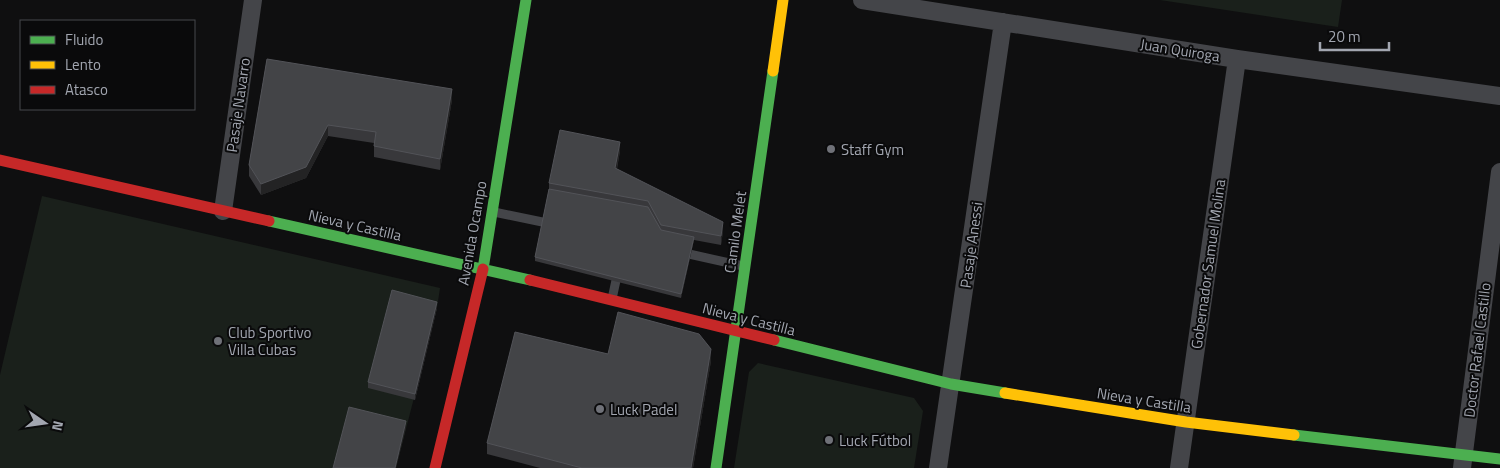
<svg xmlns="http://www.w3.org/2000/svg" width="1500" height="468" font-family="'Titillium Web',sans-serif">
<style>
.pitch{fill:#1a201b}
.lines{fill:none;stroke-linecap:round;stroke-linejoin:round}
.lane{stroke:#444549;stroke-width:9}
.street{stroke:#444549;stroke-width:18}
.fast{stroke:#4caf50;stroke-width:11}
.slow{stroke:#ffc107;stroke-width:11}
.jam{stroke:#c62828;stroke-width:11}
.wall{fill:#38383b}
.shaded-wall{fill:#232324}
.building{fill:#434447;stroke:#525358}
.poi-dot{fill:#6f7178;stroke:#0a0a0b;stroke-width:2}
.labels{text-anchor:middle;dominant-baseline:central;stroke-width:4;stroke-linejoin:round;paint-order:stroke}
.street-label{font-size:15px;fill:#a2a6b0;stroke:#0a0a0b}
.poi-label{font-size:15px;fill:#a2a6b0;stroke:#0a0a0b;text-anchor:start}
</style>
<rect width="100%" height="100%" fill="#0f0f10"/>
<path class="pitch" d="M1160 0H1342L1338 27Z
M42 196 440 288 437 308 396 468H0V375Z
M758 363 914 398 923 411 914 468H734L749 372Z"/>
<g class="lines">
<path class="lane" d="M494 212 552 224
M680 252 743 266
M612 299 618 271"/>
<path class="street" d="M862 0 1237 59 1500 96
M223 211 253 0
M938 468 1003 22
M1179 468 1237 59
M1462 468 1500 172"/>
<path class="fast" d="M269 221 530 280
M483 269 526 0
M774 340 951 384 1005 393
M1294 435 1500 459
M716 468 773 71"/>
<path class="slow" d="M773 71 783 0
M1005 393 1186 422 1294 435"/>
<path class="jam" d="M0 160 269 221
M530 280 774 340
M435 468 483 269"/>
</g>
<path class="wall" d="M267 59 452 100 440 170 374 157V143L328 136 306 178 261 195 249 176V165Z
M620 151 617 169 723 231 721 245 694 240 681 298 535 261V257L549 189V183Z
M437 308 415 400 368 388V382Z
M608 354 711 361 693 468H540L487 454V443Z"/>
<path class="shaded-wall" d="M452 89V100L440 170V159Z
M328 125V136L306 178 261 195V184Z
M620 142V151L615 177V168Z
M723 222V231L721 245V236Z
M694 237V240L681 298V294Z
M437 302V308L415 400V394Z
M711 349V361L693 468H691Z
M406 421V428L396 468H395Z"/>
<path class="building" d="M267 59 452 89 440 159 374 146 376 132 328 125 306 167 261 184 249 165Z
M560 130 620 142 615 168 723 222 721 236 661 225 648 201 549 183Z
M549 189 648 207 661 230 694 237 681 294 535 257Z
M392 290 437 302 415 394 368 382Z
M618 312 699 334 711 349 691 468H582L487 443 515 332 608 354Z
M349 407 406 421 395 468H333Z"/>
<g class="poi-dot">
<circle cx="831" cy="149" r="5"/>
<circle cx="218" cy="341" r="5"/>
<circle cx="600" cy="409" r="5"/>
<circle cx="829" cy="440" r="5"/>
</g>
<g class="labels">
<g class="street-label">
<text transform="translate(1180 50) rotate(9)">Juan Quiroga</text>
<text transform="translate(238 105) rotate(-82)">Pasaje Navarro</text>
<text transform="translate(355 225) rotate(13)">Nieva y Castilla</text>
<text transform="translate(735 232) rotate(-82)">Camilo Melet</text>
<text transform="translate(472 233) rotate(-80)">Avenida Ocampo</text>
<text transform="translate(971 245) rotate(-82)">Pasaje Anessi</text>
<text transform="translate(1208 264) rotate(-82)">Gobernador Samuel Molina</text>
<text transform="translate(749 319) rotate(14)">Nieva y Castilla</text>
<text transform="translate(1477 350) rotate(-83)">Doctor Rafael Castillo</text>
<text transform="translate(1144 400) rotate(9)">Nieva y Castilla</text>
</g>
<g class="poi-label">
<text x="841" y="149">Staff Gym</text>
<text x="228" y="332">Club Sportivo<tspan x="228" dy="17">Villa Cubas</tspan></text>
<text x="610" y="409">Luck Padel</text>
<text x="839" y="440">Luck Fútbol</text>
</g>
</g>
<rect x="20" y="20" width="175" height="90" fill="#0a0a0b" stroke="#47484d"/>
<rect x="30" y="36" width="25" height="8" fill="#4caf50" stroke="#47484d"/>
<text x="65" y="45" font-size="15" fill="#a2a6b0">Fluido</text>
<rect x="30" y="61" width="25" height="8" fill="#ffc107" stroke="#47484d"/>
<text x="65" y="70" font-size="15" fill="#a2a6b0">Lento</text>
<rect x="30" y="86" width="25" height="8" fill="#c62828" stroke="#47484d"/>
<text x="65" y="95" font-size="15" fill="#a2a6b0">Atasco</text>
<g transform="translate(45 423) rotate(103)" stroke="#0a0a0b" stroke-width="4" paint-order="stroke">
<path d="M0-4L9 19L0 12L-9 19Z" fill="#a2a6b0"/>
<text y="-8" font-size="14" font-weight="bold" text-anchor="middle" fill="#a2a6b0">N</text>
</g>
<path d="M1320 42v8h69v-8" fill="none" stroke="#a2a6b0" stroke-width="2.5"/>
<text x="1328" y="42" font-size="15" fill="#a2a6b0" stroke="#0a0a0b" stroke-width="4" paint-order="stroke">20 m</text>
</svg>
